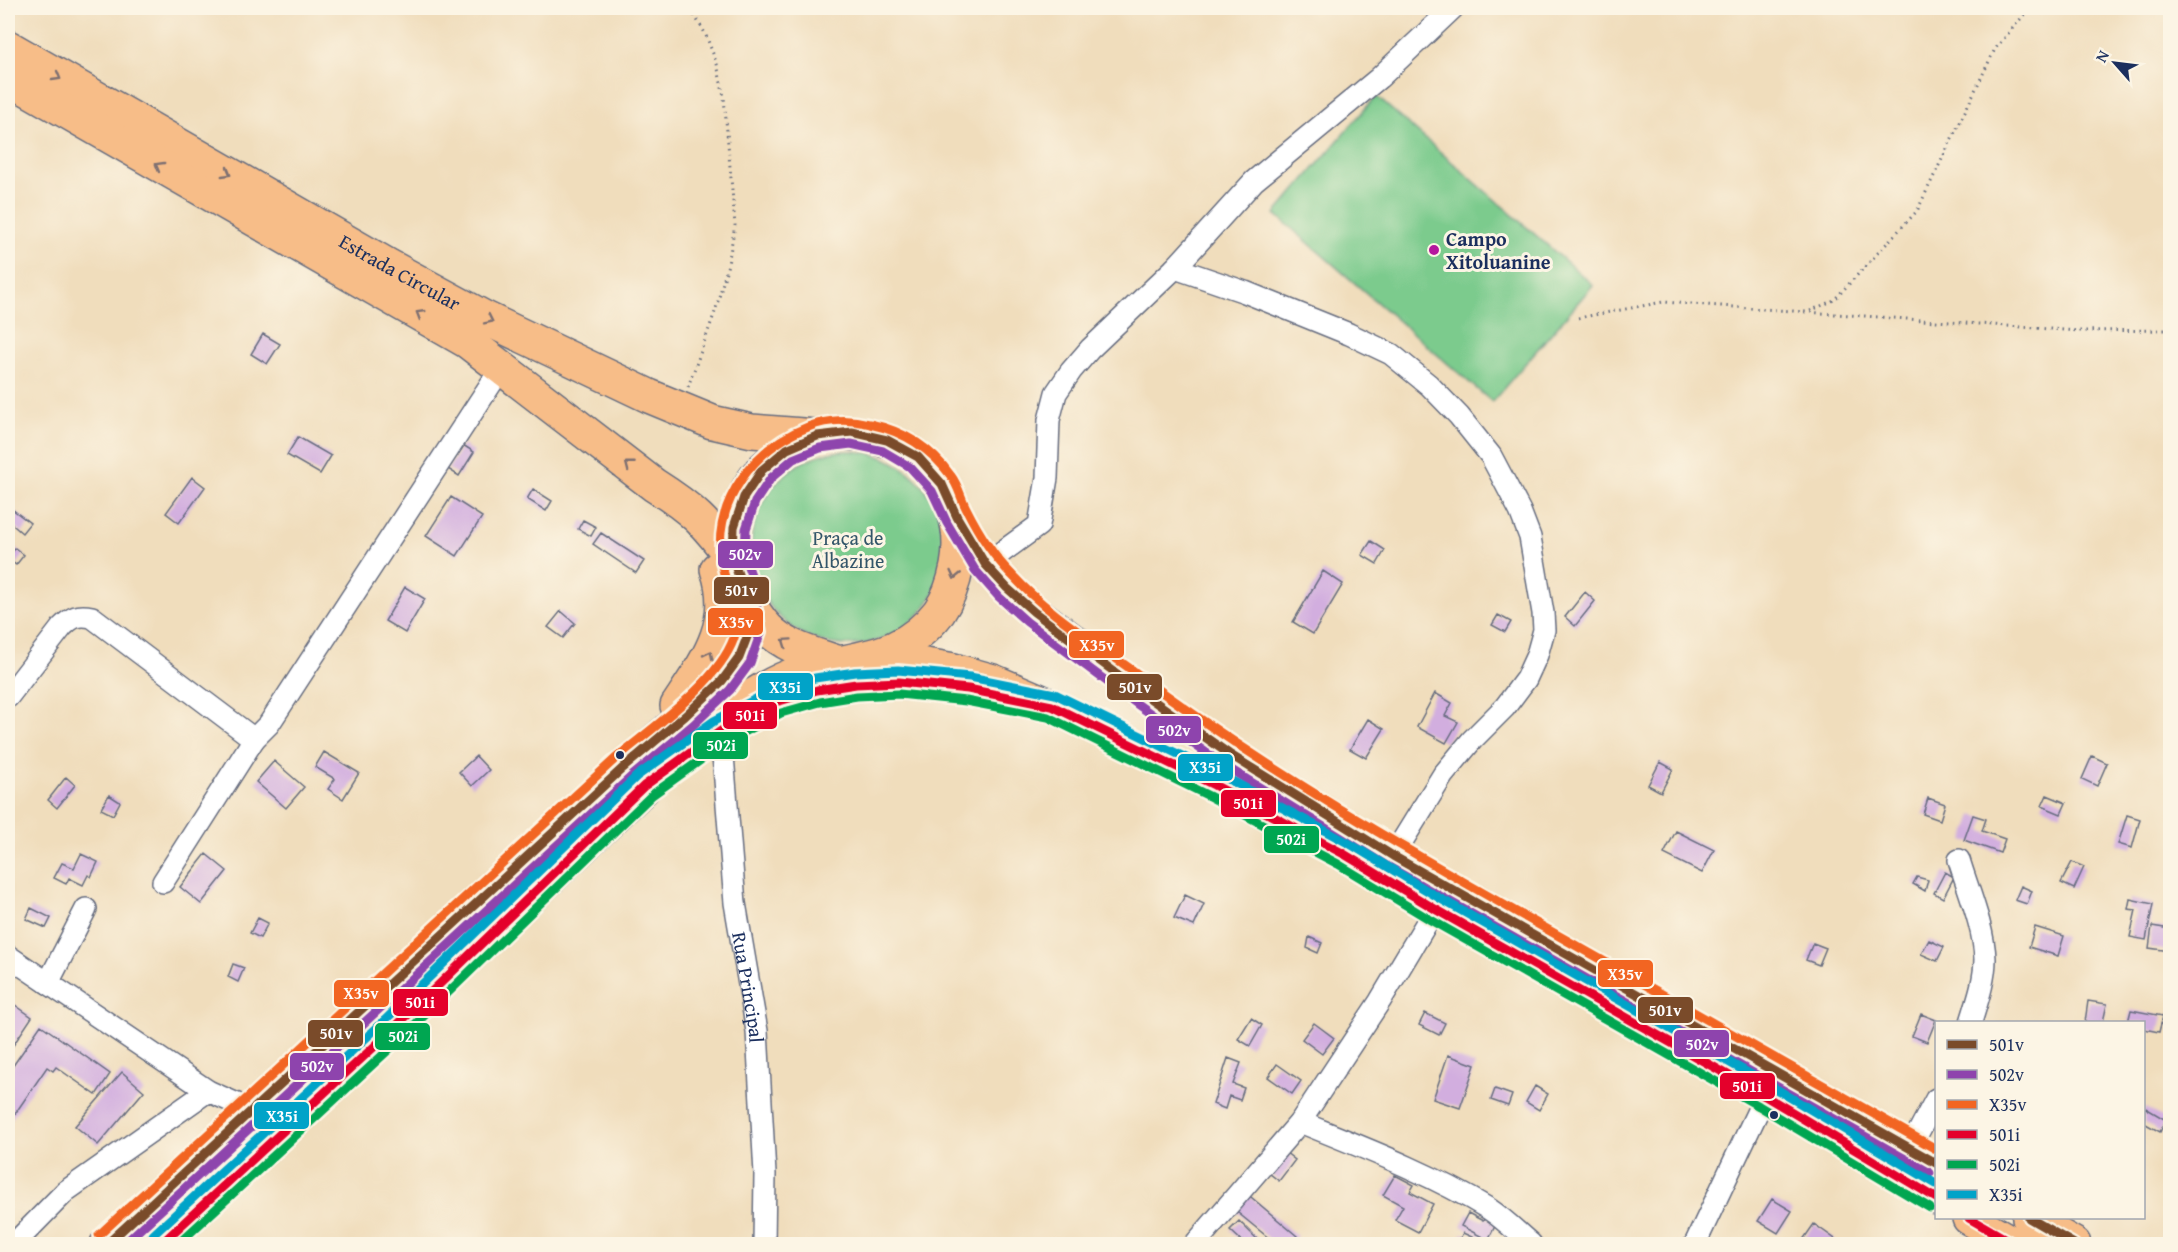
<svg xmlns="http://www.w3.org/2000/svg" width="2178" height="1252" font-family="'Gentium Book Plus',serif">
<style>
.green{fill:#7bcb8d;stroke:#4b7d76;stroke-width:1.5}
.building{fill:#d2aedf}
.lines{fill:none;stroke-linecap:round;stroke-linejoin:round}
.street-casing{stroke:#666c7f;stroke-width:24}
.primary-casing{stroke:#666c7f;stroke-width:36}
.path{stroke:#666c7f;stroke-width:3;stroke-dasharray:1.5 4.5;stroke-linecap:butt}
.street{stroke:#fff;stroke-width:21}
.primary{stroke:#f7bd88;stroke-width:33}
.bus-1-casing{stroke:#fcf5e5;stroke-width:14}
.bus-2-casing{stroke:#fcf5e5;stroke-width:14}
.bus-3-casing{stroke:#fcf5e5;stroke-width:14}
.bus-4-casing{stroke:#fcf5e5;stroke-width:14}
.bus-5-casing{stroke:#fcf5e5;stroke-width:14}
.bus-6-casing{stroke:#fcf5e5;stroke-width:14}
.bus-1{stroke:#7a4b2a;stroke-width:9}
.bus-2{stroke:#8e44ad;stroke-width:9}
.bus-3{stroke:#f26522;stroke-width:9}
.bus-4{stroke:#e4002b;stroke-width:9}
.bus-5{stroke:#00a651;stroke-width:9}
.bus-6{stroke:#01a3c8;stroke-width:9}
.oneway{stroke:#7e6f71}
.poi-dot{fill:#b5179e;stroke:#fcf5e5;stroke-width:2}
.bus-dot{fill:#1b2f5e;stroke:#fcf5e5;stroke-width:2}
.labels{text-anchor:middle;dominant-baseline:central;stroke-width:6;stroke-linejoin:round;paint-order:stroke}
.poi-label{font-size:20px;font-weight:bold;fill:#1b2f5e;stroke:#fcf5e5;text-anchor:start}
.street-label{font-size:20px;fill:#1b2f5e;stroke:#fcf5e5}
.park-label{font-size:20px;fill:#33566a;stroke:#fcf5e5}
.line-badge{stroke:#fcf5e5;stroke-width:2}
.badge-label{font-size:16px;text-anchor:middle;font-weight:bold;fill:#fff}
</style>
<rect width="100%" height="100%" fill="#fcf5e5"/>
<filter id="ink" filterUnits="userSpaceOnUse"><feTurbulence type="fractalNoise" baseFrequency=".0167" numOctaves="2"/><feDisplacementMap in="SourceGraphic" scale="12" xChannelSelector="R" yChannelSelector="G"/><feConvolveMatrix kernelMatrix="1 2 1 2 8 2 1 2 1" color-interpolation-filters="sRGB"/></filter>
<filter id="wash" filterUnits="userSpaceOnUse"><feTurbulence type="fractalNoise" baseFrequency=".008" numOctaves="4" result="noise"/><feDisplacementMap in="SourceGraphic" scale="24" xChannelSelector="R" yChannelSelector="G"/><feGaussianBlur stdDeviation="1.35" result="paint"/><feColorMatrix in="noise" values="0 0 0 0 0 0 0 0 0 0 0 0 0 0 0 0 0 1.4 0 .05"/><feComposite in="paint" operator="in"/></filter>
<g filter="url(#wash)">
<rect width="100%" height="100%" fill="#f0ddbc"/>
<path class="green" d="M1376 96 1593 285 1492 402 1275 214Z
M751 548a97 97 0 1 1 194 0a97 97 0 1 1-194 0Z"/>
<g id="blocks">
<path class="building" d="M263 334 280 344 267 364 251 354Z
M298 437 331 456 320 474 287 455Z
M463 445 474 452 459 476 448 469Z
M192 477 205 487 179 523 166 513Z
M533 489 552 501 546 511 527 499Z
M451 497 482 517 457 556 426 536Z
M8 506 30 523 22 533 8 521Z
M583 520 596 527 591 536 578 529Z
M601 533 644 561 636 573 593 544Z
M1371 541 1385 550 1377 564 1362 555Z
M15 548 24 555 16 565 8 559Z
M1323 571 1343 584 1313 634 1293 622Z
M405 587 425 599 405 633 385 621Z
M1585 592 1595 601 1575 626 1565 617Z
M561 611 575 623 563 638 548 627Z
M1498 615 1511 622 1505 632 1492 625Z
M1435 693 1452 703 1445 716 1458 722 1446 743 1417 727Z
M1368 719 1384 729 1366 758 1350 749Z
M324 752 359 773 343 799 328 789 335 779 315 767Z
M476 756 489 770 472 786 459 772Z
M2092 756 2107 763 2097 786 2082 779Z
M274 761 304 787 286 808 256 782Z
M1660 762 1673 769 1661 792 1648 785Z
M66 777 75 785 57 808 48 800Z
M109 795 120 802 113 815 101 809Z
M2047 795 2066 803 2061 814 2042 806Z
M1928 798 1945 804 1940 820 1923 814Z
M1973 815 1986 819 1982 831 2005 839 2000 853 1964 840Z
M2127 815 2140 819 2132 848 2118 844Z
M1676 831 1714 850 1702 873 1664 854Z
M81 854 98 862 91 877 88 875 83 885 69 878 66 884 54 878 62 863 74 868Z
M206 854 227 871 201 904 180 887Z
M2072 862 2084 867 2074 889 2061 883Z
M1945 872 1954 877 1943 898 1934 893Z
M1917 877 1928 880 1925 891 1913 884Z
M2021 886 2032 891 2027 904 2015 900Z
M1185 895 1204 904 1194 926 1174 918Z
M2130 899 2153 904 2146 940 2130 937 2136 910 2128 909Z
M31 908 51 918 46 928 26 919Z
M258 918 268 923 260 938 250 933Z
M2152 926 2170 929V951L2149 948Z
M2035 927 2064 936 2058 956 2029 947Z
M1309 937 1322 943 1318 953 1307 948Z
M1929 940 1944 947 1937 961 1921 954Z
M1813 943 1826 948 1819 965 1806 960Z
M233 964 244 968 238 982 228 977Z
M8 1000 32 1017 8 1053Z
M2088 1001 2107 1004 2103 1022H2085Z
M2131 1010 2163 1016 2159 1032 2144 1029V1022H2128Z
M1425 1013 1445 1023 1439 1035 1419 1025Z
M1921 1014 1936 1020 1927 1042 1912 1036Z
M1251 1018 1262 1025 1250 1046 1238 1039Z
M1314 1023 1334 1038 1322 1054 1302 1039Z
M41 1025 110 1074 96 1095 56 1067 53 1071 47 1067 8 1124V1073Z
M1448 1055 1475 1065 1460 1108 1433 1099Z
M1228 1058 1241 1063 1233 1084 1244 1088 1240 1100 1229 1096 1225 1109 1213 1104Z
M1277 1064 1301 1081 1292 1094 1268 1077Z
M122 1072 144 1091 98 1145 75 1126Z
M1535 1086 1548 1094 1539 1110 1526 1102Z
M1495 1089 1512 1095 1508 1106 1491 1100Z
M2144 1107 2166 1120 2160 1132 2144 1123Z
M1285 1152 1295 1160 1279 1181 1269 1173Z
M1395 1175 1414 1185 1410 1192 1433 1204 1418 1232 1395 1220 1403 1206 1383 1195Z
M1245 1192 1297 1236 1289 1244H1276L1232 1208Z
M1772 1199 1792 1211 1778 1233 1758 1221Z
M1468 1213 1483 1221 1486 1217 1497 1222 1488 1240 1461 1226Z
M1239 1221 1257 1239 1252 1244H1245L1230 1230Z
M1814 1224 1835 1239 1831 1244H1800Z
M1463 1233 1487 1244H1457Z"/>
</g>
</g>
<g filter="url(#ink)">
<use href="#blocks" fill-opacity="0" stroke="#666c7f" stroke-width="1.5"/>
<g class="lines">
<defs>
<g id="street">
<path d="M1175 268 1245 292 1349 334 1391 354 1429 385 1459 416 1491 456 1520 511 1530 537 1543 613 1544 630 1537 655 1526 679 1505 707 1472 740 1443 775 1393 856"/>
<path d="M1002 552 1039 525 1047 478 1049 420 1056 393 1071 371 1090 349 1175 268 1254 181 1379 78 1453 8"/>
<path d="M8 697 62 627C72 617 78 614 92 617L254 739 269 724 502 367"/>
<path id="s1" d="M721 731 735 903 757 1031 765 1174 764 1244"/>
<path d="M1959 860C1968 890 1984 927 1985 959 1985 980 1977 1002 1971 1022"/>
<path d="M163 882 254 739"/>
<path d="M8 956 208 1091 253 1111"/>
<path d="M48 983 86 909"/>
<path d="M1300 1122C1364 1148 1430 1173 1489 1209 1504 1219 1518 1233 1531 1244"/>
<path d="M1910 1148 1936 1099"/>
<path d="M14 1244 66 1191 208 1091"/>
<path d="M1195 1244 1300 1122 1380 1001 1435 909"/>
<path d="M1695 1244 1765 1096"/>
</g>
<g id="primary">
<path id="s2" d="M8 47 389 266 485 318 649 396 712 422 752 431 816 436"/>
<path d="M8 78 468 342 654 485C692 509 707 523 733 560"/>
<path d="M959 521 985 564 1007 588 1034 612 1144 694 1229 754 1393 856 1936 1163"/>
<path d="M872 661 914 663 954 670 993 681 1052 706 1214 785 1344 854 1435 909 1765 1096 1936 1198"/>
<path d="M793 697C832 686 874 679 914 684"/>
<path d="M677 706C706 662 736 624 717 569"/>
<path d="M1969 1218 2014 1244"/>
<path d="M2029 1218 2074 1244"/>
<path d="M107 1244 623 768 685 716 722 681 739 658 749 632 743 595"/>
<path d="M161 1244 389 1033 701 733C731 710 764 684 801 672 856 655 899 663 939 612 948 599 954 582 957 566 972 484 899 419 818 436 798 440 779 454 764 468 743 488 728 531 733 560 737 581 752 613 767 628 786 648 814 654 840 663"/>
</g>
</defs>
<use href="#street" class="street-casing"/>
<use href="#primary" class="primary-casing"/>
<path class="path" d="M1810 311 1834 300 1917 211 1995 49 2030 8
M1578 318 1663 302 2079 331 2170 330
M688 387 715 312 728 264 735 225 724 97 717 64 705 33 690 8"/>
<use href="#street" class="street"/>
<use href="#primary" class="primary"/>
<defs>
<path id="bus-1" d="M2029 1218 2074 1244
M107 1244 623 768 685 716 722 681 739 658 749 632 739 577 733 560 734 527 744 497 762 470 787 449 817 436 852 432 887 440 918 457 942 484 957 517 985 564 1007 588 1034 612 1144 694 1229 754 1393 856 1936 1163"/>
<path id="bus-2" d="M124 1244 631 777 693 725 730 690 750 663 761 632 751 575 745 558 746 529 755 502 771 478 793 459 820 448 851 444 883 451 910 467 932 491 947 523 975 570 999 597 1027 622 1137 704 1222 764 1387 866 1930 1173"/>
<path id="bus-3" d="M99 1235 615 759C651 729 718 683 734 638 742 615 724 583 721 560 714 500 754 448 808 427 827 419 850 419 870 424 903 431 931 448 951 476 958 485 961 498 966 508 978 532 993 556 1012 575 1046 612 1091 640 1132 670 1264 769 1408 851 1552 932 1680 1005 1808 1077 1936 1149"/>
<path id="bus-4" d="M1969 1218 2014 1244
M161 1244 389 1033 644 786 721 731 776 702 817 690 856 684 899 682 968 689 1052 706 1214 785 1344 854 1435 909 1765 1096 1936 1198"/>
<path id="bus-5" d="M178 1244 397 1042 652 795 727 741 781 713 820 702 857 696 899 694 966 701 1048 717 1209 796 1338 864 1429 919 1759 1106 1930 1208"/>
<path id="bus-6" d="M153 1235 381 1024 637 776 714 721 771 691 815 678 855 672 898 670 970 677 1055 694 1219 774 1350 844 1441 899 1771 1086 1936 1184"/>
</defs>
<use href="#bus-1" class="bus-1-casing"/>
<use href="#bus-2" class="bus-2-casing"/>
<use href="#bus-3" class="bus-3-casing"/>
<use href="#bus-4" class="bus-4-casing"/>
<use href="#bus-5" class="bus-5-casing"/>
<use href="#bus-6" class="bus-6-casing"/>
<use href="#bus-1" class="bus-1"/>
<use href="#bus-2" class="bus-2"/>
<use href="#bus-3" class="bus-3"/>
<use href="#bus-4" class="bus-4"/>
<use href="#bus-5" class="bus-5"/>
<use href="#bus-6" class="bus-6"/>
</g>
<defs><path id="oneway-chevron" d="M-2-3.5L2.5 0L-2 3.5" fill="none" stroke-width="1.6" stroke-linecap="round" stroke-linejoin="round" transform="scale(1.5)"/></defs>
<g class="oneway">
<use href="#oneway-chevron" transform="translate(57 77) rotate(30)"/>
<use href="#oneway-chevron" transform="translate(159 166) rotate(-150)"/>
<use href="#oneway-chevron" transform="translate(227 173) rotate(30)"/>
<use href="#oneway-chevron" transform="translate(420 314) rotate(-149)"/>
<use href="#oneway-chevron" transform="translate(489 320) rotate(26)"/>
<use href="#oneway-chevron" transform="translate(629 465) rotate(-142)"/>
<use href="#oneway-chevron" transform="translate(955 575) rotate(103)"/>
<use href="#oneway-chevron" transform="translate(786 642) rotate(-145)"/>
<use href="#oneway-chevron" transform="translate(709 655) rotate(-64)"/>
</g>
</g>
<circle class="poi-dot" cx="1434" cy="250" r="6"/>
<g class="bus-dot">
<circle cx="620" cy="755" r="5"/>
<circle cx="1774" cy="1115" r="5"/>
</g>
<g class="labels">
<g class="poi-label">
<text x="1446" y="238">Campo<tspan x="1446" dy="23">Xitoluanine</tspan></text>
</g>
<g class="street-label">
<text stroke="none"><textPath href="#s2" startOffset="452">Estrada Circular</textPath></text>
<text stroke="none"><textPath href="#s1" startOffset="258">Rua Principal</textPath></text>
</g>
<g class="park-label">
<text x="848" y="537">Praça de<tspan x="848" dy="23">Albazine</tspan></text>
</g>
</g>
<g class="line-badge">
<rect x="717" y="540" width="57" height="29" rx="6" fill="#8e44ad"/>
<rect x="713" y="576" width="57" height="29" rx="6" fill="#7a4b2a"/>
<rect x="707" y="607" width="57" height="29" rx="6" fill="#f26522"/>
<rect x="1068" y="630" width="57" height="29" rx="6" fill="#f26522"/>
<rect x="757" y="672" width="57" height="29" rx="6" fill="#01a3c8"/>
<rect x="1106" y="673" width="57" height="28" rx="6" fill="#7a4b2a"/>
<rect x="722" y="701" width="56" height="29" rx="6" fill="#e4002b"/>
<rect x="1145" y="715" width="57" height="29" rx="6" fill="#8e44ad"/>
<rect x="692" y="731" width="57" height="29" rx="6" fill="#00a651"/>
<rect x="1177" y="753" width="57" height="29" rx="6" fill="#01a3c8"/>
<rect x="1220" y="789" width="57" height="29" rx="6" fill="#e4002b"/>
<rect x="1263" y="825" width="57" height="29" rx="6" fill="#00a651"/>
<rect x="1597" y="959" width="57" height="29" rx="6" fill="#f26522"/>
<rect x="333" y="979" width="57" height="29" rx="6" fill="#f26522"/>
<rect x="392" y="988" width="57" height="29" rx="6" fill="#e4002b"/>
<rect x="1637" y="996" width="57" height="28" rx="6" fill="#7a4b2a"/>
<rect x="307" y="1019" width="57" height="29" rx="6" fill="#7a4b2a"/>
<rect x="374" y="1022" width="57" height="29" rx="6" fill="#00a651"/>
<rect x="1673" y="1029" width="57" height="29" rx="6" fill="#8e44ad"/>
<rect x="289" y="1052" width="56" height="29" rx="6" fill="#8e44ad"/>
<rect x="1719" y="1072" width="57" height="28" rx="6" fill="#e4002b"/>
<rect x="253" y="1101" width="57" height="29" rx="6" fill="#01a3c8"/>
</g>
<g class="badge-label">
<text x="745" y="560">502v</text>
<text x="741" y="596">501v</text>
<text x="736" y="628">X35v</text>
<text x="1097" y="651">X35v</text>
<text x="785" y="693">X35i</text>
<text x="1135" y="693">501v</text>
<text x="750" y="721">501i</text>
<text x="1174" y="736">502v</text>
<text x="721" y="751">502i</text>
<text x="1205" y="773">X35i</text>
<text x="1248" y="809">501i</text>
<text x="1291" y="845">502i</text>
<text x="1625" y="980">X35v</text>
<text x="361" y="999">X35v</text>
<text x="420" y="1008">501i</text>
<text x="1665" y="1016">501v</text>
<text x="336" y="1039">501v</text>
<text x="403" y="1042">502i</text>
<text x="1702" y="1050">502v</text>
<text x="317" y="1072">502v</text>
<text x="1747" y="1092">501i</text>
<text x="282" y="1122">X35i</text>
</g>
<rect width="2178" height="1252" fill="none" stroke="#fcf5e5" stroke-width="30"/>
<rect x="1935" y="1021" width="210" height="198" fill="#fcf5e5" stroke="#a2a6af" stroke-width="1.5"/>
<rect x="1947" y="1040" width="30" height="9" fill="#7a4b2a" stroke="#a2a6af" stroke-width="1.5"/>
<text x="1989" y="1051" font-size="18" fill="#1b2f5e">501v</text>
<rect x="1947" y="1070" width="30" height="9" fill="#8e44ad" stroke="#a2a6af" stroke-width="1.5"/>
<text x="1989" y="1081" font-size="18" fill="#1b2f5e">502v</text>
<rect x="1947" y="1100" width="30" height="9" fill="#f26522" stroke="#a2a6af" stroke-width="1.5"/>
<text x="1989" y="1111" font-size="18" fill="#1b2f5e">X35v</text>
<rect x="1947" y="1130" width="30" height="9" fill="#e4002b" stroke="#a2a6af" stroke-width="1.5"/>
<text x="1989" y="1141" font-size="18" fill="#1b2f5e">501i</text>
<rect x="1947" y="1160" width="30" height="9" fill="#00a651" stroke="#a2a6af" stroke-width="1.5"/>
<text x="1989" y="1171" font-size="18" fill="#1b2f5e">502i</text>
<rect x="1947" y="1190" width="30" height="9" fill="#01a3c8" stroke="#a2a6af" stroke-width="1.5"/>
<text x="1989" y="1201" font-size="18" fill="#1b2f5e">X35i</text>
<g transform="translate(2115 63) rotate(298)" stroke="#fcf5e5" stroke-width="4.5" paint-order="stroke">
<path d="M0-4.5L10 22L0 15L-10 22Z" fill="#1b2f5e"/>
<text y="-9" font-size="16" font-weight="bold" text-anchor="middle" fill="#1b2f5e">N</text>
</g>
</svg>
